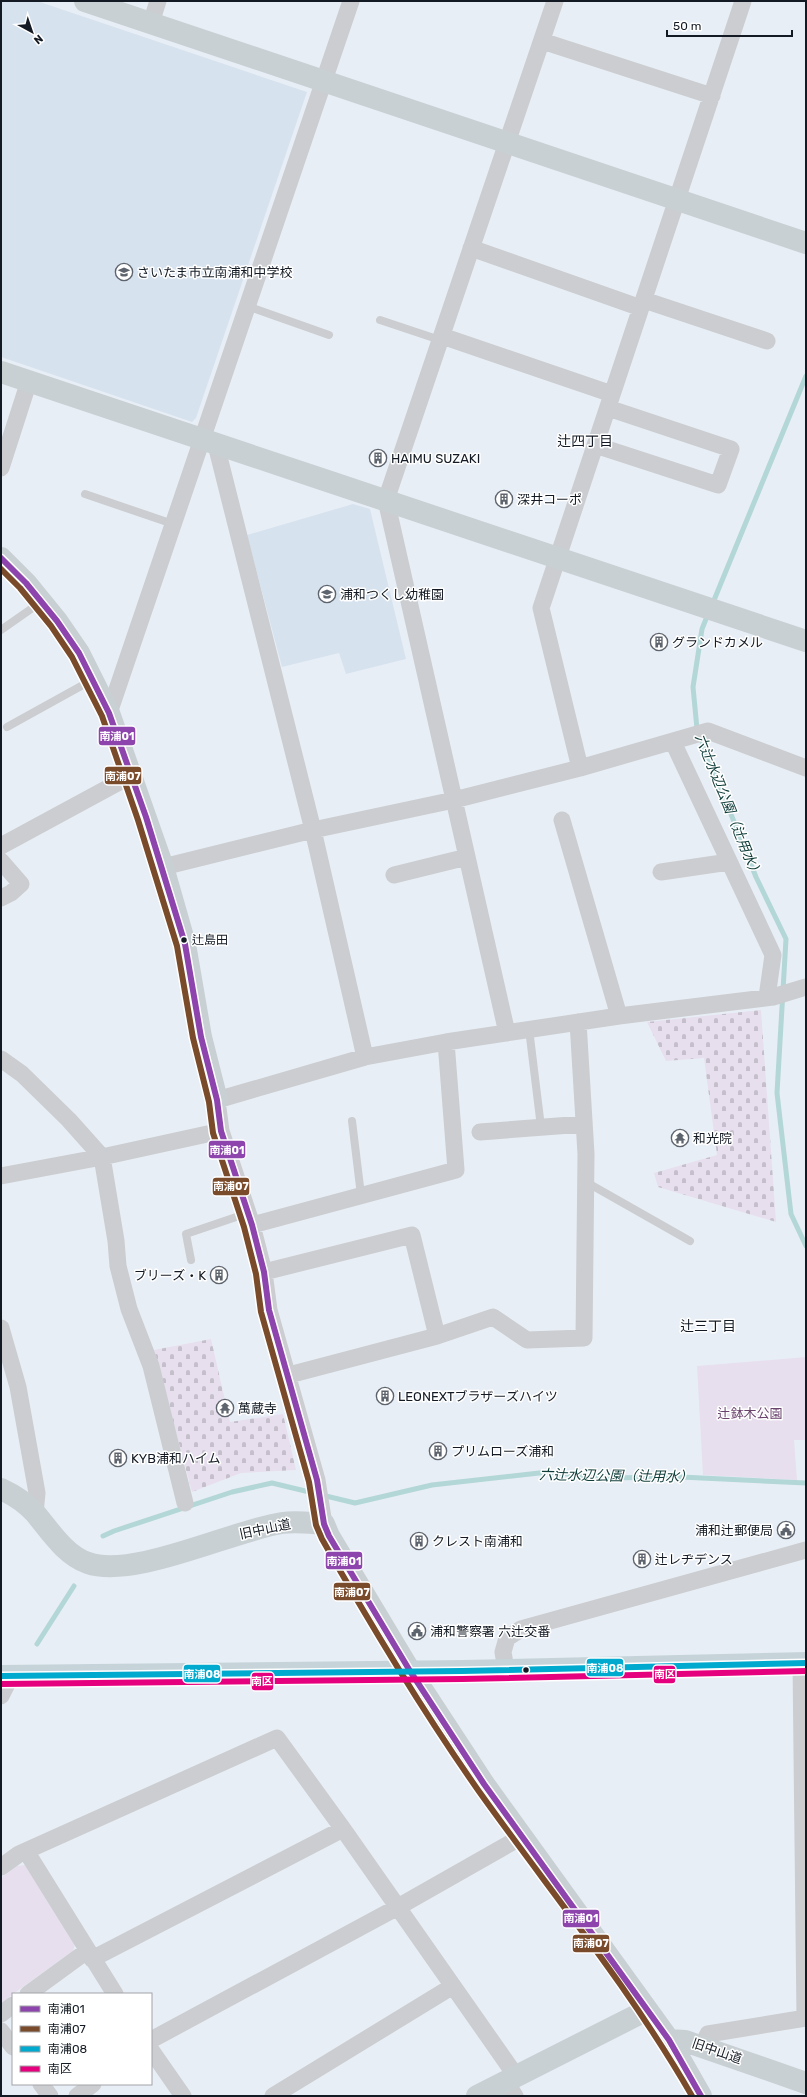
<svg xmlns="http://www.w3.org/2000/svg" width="807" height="2097" font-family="Rubik,'Noto Sans JP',sans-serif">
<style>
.built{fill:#d7e2ef}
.cemetery{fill:url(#cemetery-stones)}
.park{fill:#e7dfee}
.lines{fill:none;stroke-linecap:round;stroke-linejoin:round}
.stream{stroke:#b3d7d6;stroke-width:5}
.lane{stroke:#cbcdd0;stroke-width:8}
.street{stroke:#cbcdd0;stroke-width:17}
.secondary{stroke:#c9d0d3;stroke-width:22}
.highway{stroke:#c6d4da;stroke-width:22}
.bus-1-casing{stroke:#fff;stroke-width:9}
.bus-2-casing{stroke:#fff;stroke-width:9}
.bus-3-casing{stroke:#fff;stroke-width:9}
.bus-4-casing{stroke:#fff;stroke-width:9}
.bus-1{stroke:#8e44ad;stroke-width:6}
.bus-2{stroke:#7a4b2a;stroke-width:6}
.bus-3{stroke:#00a9ce;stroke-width:6}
.bus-4{stroke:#e5007d;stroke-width:6}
.bus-dot{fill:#131a23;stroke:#fff;stroke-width:1.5}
.labels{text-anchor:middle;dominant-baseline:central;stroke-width:3;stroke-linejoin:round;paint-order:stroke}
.bus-label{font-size:12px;fill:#131a23;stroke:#fff;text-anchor:start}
.poi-label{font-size:13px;fill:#131a23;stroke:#fff;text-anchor:start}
.park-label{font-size:13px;fill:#6a436d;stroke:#fff}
.street-label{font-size:13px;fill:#131a23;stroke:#fff}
.neighbourhood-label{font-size:14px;fill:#131a23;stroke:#fff}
.water-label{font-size:14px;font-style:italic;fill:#0e3c39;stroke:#fff}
.line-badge{stroke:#fff;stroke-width:1.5}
.badge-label{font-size:11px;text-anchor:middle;font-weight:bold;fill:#fff}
</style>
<defs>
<pattern id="cemetery-stones" width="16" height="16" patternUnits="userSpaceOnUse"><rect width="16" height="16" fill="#e7dfee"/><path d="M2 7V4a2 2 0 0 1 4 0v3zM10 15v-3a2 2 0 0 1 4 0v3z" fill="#c5bfcc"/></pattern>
</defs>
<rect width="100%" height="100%" fill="#e8eef6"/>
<path class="built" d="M1 1H37L307 92 196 418 192 422 1 357Z
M353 504 370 509 406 659 346 674 339 653 282 667 247 535Z"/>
<path class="cemetery" d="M761 1010 776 1222 658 1187 654 1173 717 1155 704 1058 666 1061 647 1022Z
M211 1339 230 1422 283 1414 296 1470 241 1473 192 1492 154 1350Z"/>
<path class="park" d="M806 1357V1440H794L797 1480 703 1475 697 1366Z
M25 1865 75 1944 73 1951 13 1994 1 2005V1878L17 1866Z"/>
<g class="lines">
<path class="stream" d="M712 605 806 376
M708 614 702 629 693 687 697 729 756 877 786 939 777 1093 791 1214 806 1246
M103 1536 114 1531 232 1492 272 1483 355 1503 432 1485 548 1472 604 1478 681 1477 806 1483
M37 1644 74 1586"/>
<path class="lane" d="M247 306 329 335
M380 320 440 340
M85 494 173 524
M1 630 41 602
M7 727 92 680
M529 1029 541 1127
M352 1121 361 1195
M586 1182 690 1241
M191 1260 186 1234 248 1213"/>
<path class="street" d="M151 23 158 1
M542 41 712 96
M471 248 641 308
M644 300 767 341
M442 336 612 394
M216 445 313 830 365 1057
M595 445 718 485 731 449 608 408
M1 468 29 381
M109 713 351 1
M673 742 773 955 767 997
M580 768 541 608 743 1
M562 820 619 1016
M1 846 132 775
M1 861 21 884 11 893 1 898
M163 867 313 830 454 800 580 768 708 731 806 768
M661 872 729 862
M394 875 467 857
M507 1033 386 500 555 1
M1 1059 22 1074 69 1120 102 1157 116 1241 118 1266 129 1309 151 1366 185 1503
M480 1132 584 1124
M1 1176 102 1157 221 1131
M252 1225 456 1170 446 1042
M264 1272 412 1235 437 1336
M1 1328 18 1387 37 1493 35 1513
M289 1375 437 1336 493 1317 527 1340 584 1338 586 1154 578 1022
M324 1524 317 1480 269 1310 264 1272 252 1225 221 1131 217 1100 365 1057 446 1042 619 1016 773 997 806 987
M801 1663 805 2018
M506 1670 503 1652 507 1638 521 1629 806 1550
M1 1696 11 1676
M26 1851 115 1994
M1 1867 19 1854 277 1738 343 1829 516 2076
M92 1959 343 1829
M28 1994 87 1951
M1 2014 13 2005
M1 2031 13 2047
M151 2040 398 1907 523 1836
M702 2046 708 2034 806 2018
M151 2050 183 2096
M506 2082 515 2096
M41 2084 50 2096
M77 2096 93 2084
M273 2096 453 1986"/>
<path class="secondary" d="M85 1 806 243
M1 372C269 463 538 549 806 641
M1 558 26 583 57 621 79 653 109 713 163 867 185 944 201 1037 217 1100
M1 1489C14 1495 26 1503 35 1513 50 1531 65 1555 88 1563 134 1579 231 1531 282 1523 296 1521 310 1523 324 1524L329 1536 410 1671 484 1784 669 2040 701 2096
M669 2040 685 2041 806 2083
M477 2096 647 2010"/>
<path class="highway" d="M1 1676 462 1671 806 1663"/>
<defs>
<path id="bus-1" d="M1 558 26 583 57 621 79 653 109 713 146 817 185 944 201 1037 217 1100 221 1131 252 1225 264 1272 269 1310 317 1480 324 1524 329 1536 410 1671 484 1784 669 2040 701 2096"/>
<path id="bus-2" d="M1 569 20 588 51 626 72 657 102 716 138 820 177 946 193 1038 209 1102 213 1133 244 1227 256 1274 261 1312 309 1482 316 1525 322 1539C370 1624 422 1710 478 1790 550 1891 630 1988 692 2096"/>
<path id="bus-3" d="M1 1676 462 1671 806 1663"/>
<path id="bus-4" d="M1 1684 462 1679 806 1671"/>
</defs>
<use href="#bus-1" class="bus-1-casing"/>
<use href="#bus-2" class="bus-2-casing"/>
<use href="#bus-3" class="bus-3-casing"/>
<use href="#bus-4" class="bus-4-casing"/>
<use href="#bus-1" class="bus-1"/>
<use href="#bus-2" class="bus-2"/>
<use href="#bus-3" class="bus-3"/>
<use href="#bus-4" class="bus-4"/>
</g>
<defs>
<symbol id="school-ring" viewBox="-11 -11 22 22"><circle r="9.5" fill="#fff" stroke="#5e646d" stroke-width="1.5"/><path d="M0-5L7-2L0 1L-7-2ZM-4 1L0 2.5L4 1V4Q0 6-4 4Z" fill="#5e646d"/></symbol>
<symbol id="building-ring" viewBox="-11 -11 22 22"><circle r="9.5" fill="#fff" stroke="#5e646d" stroke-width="1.5"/><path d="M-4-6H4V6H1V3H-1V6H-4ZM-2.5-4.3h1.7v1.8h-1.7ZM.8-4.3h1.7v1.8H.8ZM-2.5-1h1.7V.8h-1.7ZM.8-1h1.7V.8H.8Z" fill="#5e646d"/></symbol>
<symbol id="temple-ring" viewBox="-11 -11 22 22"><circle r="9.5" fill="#fff" stroke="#5e646d" stroke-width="1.5"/><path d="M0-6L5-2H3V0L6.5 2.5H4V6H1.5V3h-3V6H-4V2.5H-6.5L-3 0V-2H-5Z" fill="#5e646d"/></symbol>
<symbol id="civic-ring" viewBox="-11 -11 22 22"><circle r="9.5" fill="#fff" stroke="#5e646d" stroke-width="1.5"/><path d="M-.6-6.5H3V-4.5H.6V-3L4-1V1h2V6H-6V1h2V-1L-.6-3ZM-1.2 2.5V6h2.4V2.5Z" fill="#5e646d"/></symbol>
</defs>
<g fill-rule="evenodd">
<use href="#school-ring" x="114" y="262" width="20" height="20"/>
<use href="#building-ring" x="368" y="448" width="20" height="20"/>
<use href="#building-ring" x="494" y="489" width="20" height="20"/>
<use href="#school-ring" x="317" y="584" width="20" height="20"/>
<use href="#building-ring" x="649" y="632" width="20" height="20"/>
<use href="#temple-ring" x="670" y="1128" width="20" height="20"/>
<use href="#building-ring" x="209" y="1265" width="20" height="20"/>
<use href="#building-ring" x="375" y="1386" width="20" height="20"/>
<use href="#temple-ring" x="215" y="1398" width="20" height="20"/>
<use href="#building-ring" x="428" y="1441" width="20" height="20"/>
<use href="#building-ring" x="108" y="1448" width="20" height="20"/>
<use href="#civic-ring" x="776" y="1520" width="20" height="20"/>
<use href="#building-ring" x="409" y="1531" width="20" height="20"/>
<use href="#building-ring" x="632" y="1549" width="20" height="20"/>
<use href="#civic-ring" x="407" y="1621" width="20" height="20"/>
</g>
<g class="bus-dot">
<circle cx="184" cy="940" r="3.5"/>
<circle cx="526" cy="1670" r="3.5"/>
</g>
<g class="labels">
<g class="bus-label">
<text x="192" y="940">辻島田</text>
</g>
<g class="poi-label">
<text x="137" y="272">さいたま市立南浦和中学校</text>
<text x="391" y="458">HAIMU SUZAKI</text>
<text x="517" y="499">深井コーポ</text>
<text x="340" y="594">浦和つくし幼稚園</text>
<text x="672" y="642">グランドカメル</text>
<text x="693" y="1138">和光院</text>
<text x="206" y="1275" text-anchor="end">ブリーズ・K</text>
<text x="398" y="1396">LEONEXTブラザーズハイツ</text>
<text x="238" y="1408">萬蔵寺</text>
<text x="451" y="1451">プリムローズ浦和</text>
<text x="131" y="1458">KYB浦和ハイム</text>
<text x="773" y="1530" text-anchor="end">浦和辻郵便局</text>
<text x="432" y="1541">クレスト南浦和</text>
<text x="655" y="1559">辻レヂデンス</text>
<text x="430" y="1631">浦和警察署 六辻交番</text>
</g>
<g class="park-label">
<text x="750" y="1413">辻鉢木公園</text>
</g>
<g class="street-label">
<text transform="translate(265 1529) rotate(-12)">旧中山道</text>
<text transform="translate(717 2051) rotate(19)">旧中山道</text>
</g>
<g class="neighbourhood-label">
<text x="585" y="441">辻四丁目</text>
<text x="708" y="1326">辻三丁目</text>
</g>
<g class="water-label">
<text transform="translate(728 806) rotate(68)">六辻水辺公園（辻用水）</text>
<text transform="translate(616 1476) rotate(1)">六辻水辺公園（辻用水）</text>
</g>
</g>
<g class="line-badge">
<rect x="98" y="726" width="38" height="20" rx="4" fill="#8e44ad"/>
<rect x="104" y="766" width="38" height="19" rx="4" fill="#7a4b2a"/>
<rect x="208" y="1140" width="38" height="19" rx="4" fill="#8e44ad"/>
<rect x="212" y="1177" width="38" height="19" rx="4" fill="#7a4b2a"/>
<rect x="325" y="1551" width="38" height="19" rx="4" fill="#8e44ad"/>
<rect x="333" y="1582" width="38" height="19" rx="4" fill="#7a4b2a"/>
<rect x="586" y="1658" width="38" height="19" rx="4" fill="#00a9ce"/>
<rect x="183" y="1664" width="38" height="19" rx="4" fill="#00a9ce"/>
<rect x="653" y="1665" width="23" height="19" rx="4" fill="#e5007d"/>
<rect x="251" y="1672" width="23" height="19" rx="4" fill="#e5007d"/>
<rect x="562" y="1909" width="38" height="19" rx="4" fill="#8e44ad"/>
<rect x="572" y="1934" width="38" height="19" rx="4" fill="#7a4b2a"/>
</g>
<g class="badge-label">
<text x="117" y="740">南浦01</text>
<text x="123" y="780">南浦07</text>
<text x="227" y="1154">南浦01</text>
<text x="231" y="1190">南浦07</text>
<text x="344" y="1565">南浦01</text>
<text x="352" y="1596">南浦07</text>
<text x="605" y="1672">南浦08</text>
<text x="202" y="1678">南浦08</text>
<text x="665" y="1678">南区</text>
<text x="262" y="1685">南区</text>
<text x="581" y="1922">南浦01</text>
<text x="591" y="1947">南浦07</text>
</g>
<rect width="807" height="2097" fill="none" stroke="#131a23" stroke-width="4"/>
<rect x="12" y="1993" width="140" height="92" fill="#ffffff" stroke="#a1a3a7"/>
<rect x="20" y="2006" width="20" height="6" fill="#8e44ad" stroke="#a1a3a7"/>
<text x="48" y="2013" font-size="12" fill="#131a23">南浦01</text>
<rect x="20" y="2026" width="20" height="6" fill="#7a4b2a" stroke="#a1a3a7"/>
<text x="48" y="2033" font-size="12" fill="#131a23">南浦07</text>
<rect x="20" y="2046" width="20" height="6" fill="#00a9ce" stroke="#a1a3a7"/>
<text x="48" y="2053" font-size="12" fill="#131a23">南浦08</text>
<rect x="20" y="2066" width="20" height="6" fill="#e5007d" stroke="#a1a3a7"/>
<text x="48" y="2073" font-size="12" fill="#131a23">南区</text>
<g transform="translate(32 32) rotate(140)" stroke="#ffffff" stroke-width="3" paint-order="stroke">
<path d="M0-3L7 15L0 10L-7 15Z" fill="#131a23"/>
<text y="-6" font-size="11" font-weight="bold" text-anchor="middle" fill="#131a23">N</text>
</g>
<path d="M667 30v6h125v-6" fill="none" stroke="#131a23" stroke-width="2"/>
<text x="673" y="30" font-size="12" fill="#131a23" stroke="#ffffff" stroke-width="3" paint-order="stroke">50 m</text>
</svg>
